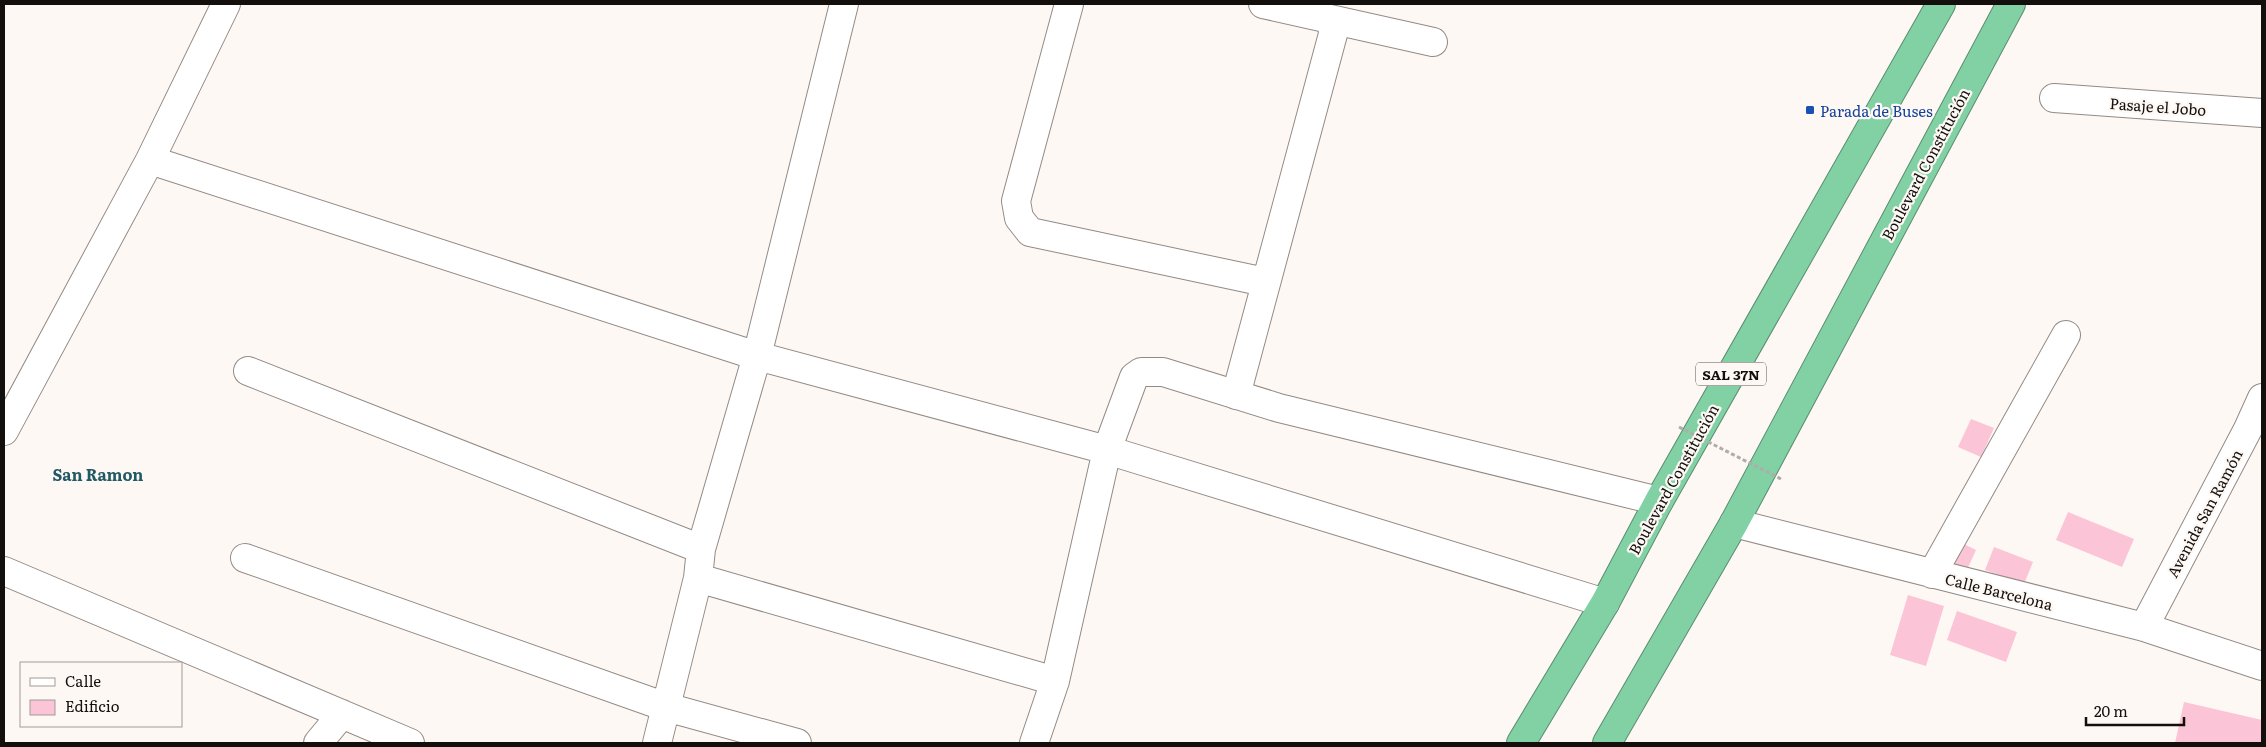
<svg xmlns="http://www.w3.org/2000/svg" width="2266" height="747" font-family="Literata,serif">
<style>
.building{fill:#fbc4d7}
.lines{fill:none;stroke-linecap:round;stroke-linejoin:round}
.street-casing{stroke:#948a85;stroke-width:30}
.highway-casing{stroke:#5a8d70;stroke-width:30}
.street{stroke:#fff;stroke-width:28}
.highway{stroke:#81d1a5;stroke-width:28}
.path-bridge{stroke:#b1aca9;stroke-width:3;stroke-dasharray:4 2.5;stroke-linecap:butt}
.transit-dot{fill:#1a4fb4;stroke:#fef8f4;stroke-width:2}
.labels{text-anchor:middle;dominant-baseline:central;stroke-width:4.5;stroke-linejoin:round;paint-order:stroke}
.shield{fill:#fef8f4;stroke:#595552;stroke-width:1}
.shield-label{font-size:14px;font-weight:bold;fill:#120f0d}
.street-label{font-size:15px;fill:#120f0d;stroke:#fef8f4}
.transit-label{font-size:15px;fill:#164399;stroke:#fef8f4;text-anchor:start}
.neighbourhood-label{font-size:16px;font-weight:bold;fill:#215964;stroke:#fef8f4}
</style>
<rect width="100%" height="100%" fill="#fef8f4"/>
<path class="building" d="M1971 419 1994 428 1981 457 1958 447Z
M2068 512 2134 539 2122 567 2056 540Z
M1960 542 1976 550 1966 572 1949 564Z
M1994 547 2033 562 2024 584 1985 570Z
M1908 595 1944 606 1926 666 1890 655Z
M1957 611 2017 632 2006 662 1947 640Z
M2184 702 2262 720V743H2175Z"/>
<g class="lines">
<defs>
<path id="street" d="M1069 4 1016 201 1019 218 1030 232 1265 282
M1263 4 1433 42
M2054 98 2262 113
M150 160 757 356 1107 450 1605 603
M248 371 701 549
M1236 395 1333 34 1332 21
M4 431 150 160 226 4
M1734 523 2144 627 2262 666
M245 558 666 707 797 743
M4 571 410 743
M1932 574 2066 335
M698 578 1055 681
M2144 627 2248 429 2262 398
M318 743 342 714
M657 743 698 578 701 549 757 356 844 4
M1034 743 1055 681 1107 450 1134 377 1141 372H1163L1279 408 1659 501"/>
<path id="highway" d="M1521 743 1605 603 1659 501 1941 4
M1607 743 1734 523 2011 4"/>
</defs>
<use href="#street" class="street-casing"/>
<use href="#highway" class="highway-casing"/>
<use href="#street" class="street"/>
<use href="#highway" class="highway"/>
<path class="path-bridge" d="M1679 427 1781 479"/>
</g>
<rect class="transit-dot" x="1805" y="105" width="10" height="10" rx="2.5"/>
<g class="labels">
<rect class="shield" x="1696" y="362.5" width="70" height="23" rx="4"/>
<g class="shield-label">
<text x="1731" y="374">SAL 37N</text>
</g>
<g class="street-label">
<text transform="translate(2158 106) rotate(4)">Pasaje el Jobo</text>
<text transform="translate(1925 164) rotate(-62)">Boulevard Constitución</text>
<text transform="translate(1673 479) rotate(-61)">Boulevard Constitución</text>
<text transform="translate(2204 513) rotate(-62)">Avenida San Ramón</text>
<text transform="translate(1999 591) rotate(14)">Calle Barcelona</text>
</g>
<g class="transit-label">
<text x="1820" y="110">Parada de Buses</text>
</g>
<g class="neighbourhood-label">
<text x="98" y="474">San Ramon</text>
</g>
</g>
<rect width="2266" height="747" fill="none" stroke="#120f0d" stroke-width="10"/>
<rect x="20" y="662" width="162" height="65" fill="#fef8f4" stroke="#a09b98"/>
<rect x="30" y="678" width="25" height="8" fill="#ffffff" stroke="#a09b98"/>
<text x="65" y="687" font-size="15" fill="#120f0d">Calle</text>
<rect x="30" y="700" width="25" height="15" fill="#fbc4d7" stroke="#a09b98"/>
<text x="65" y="712" font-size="15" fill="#120f0d">Edificio</text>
<path d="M2086 717v8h98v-8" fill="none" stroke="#120f0d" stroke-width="2.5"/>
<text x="2094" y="717" font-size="15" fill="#120f0d" stroke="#fef8f4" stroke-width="4" paint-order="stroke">20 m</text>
</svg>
